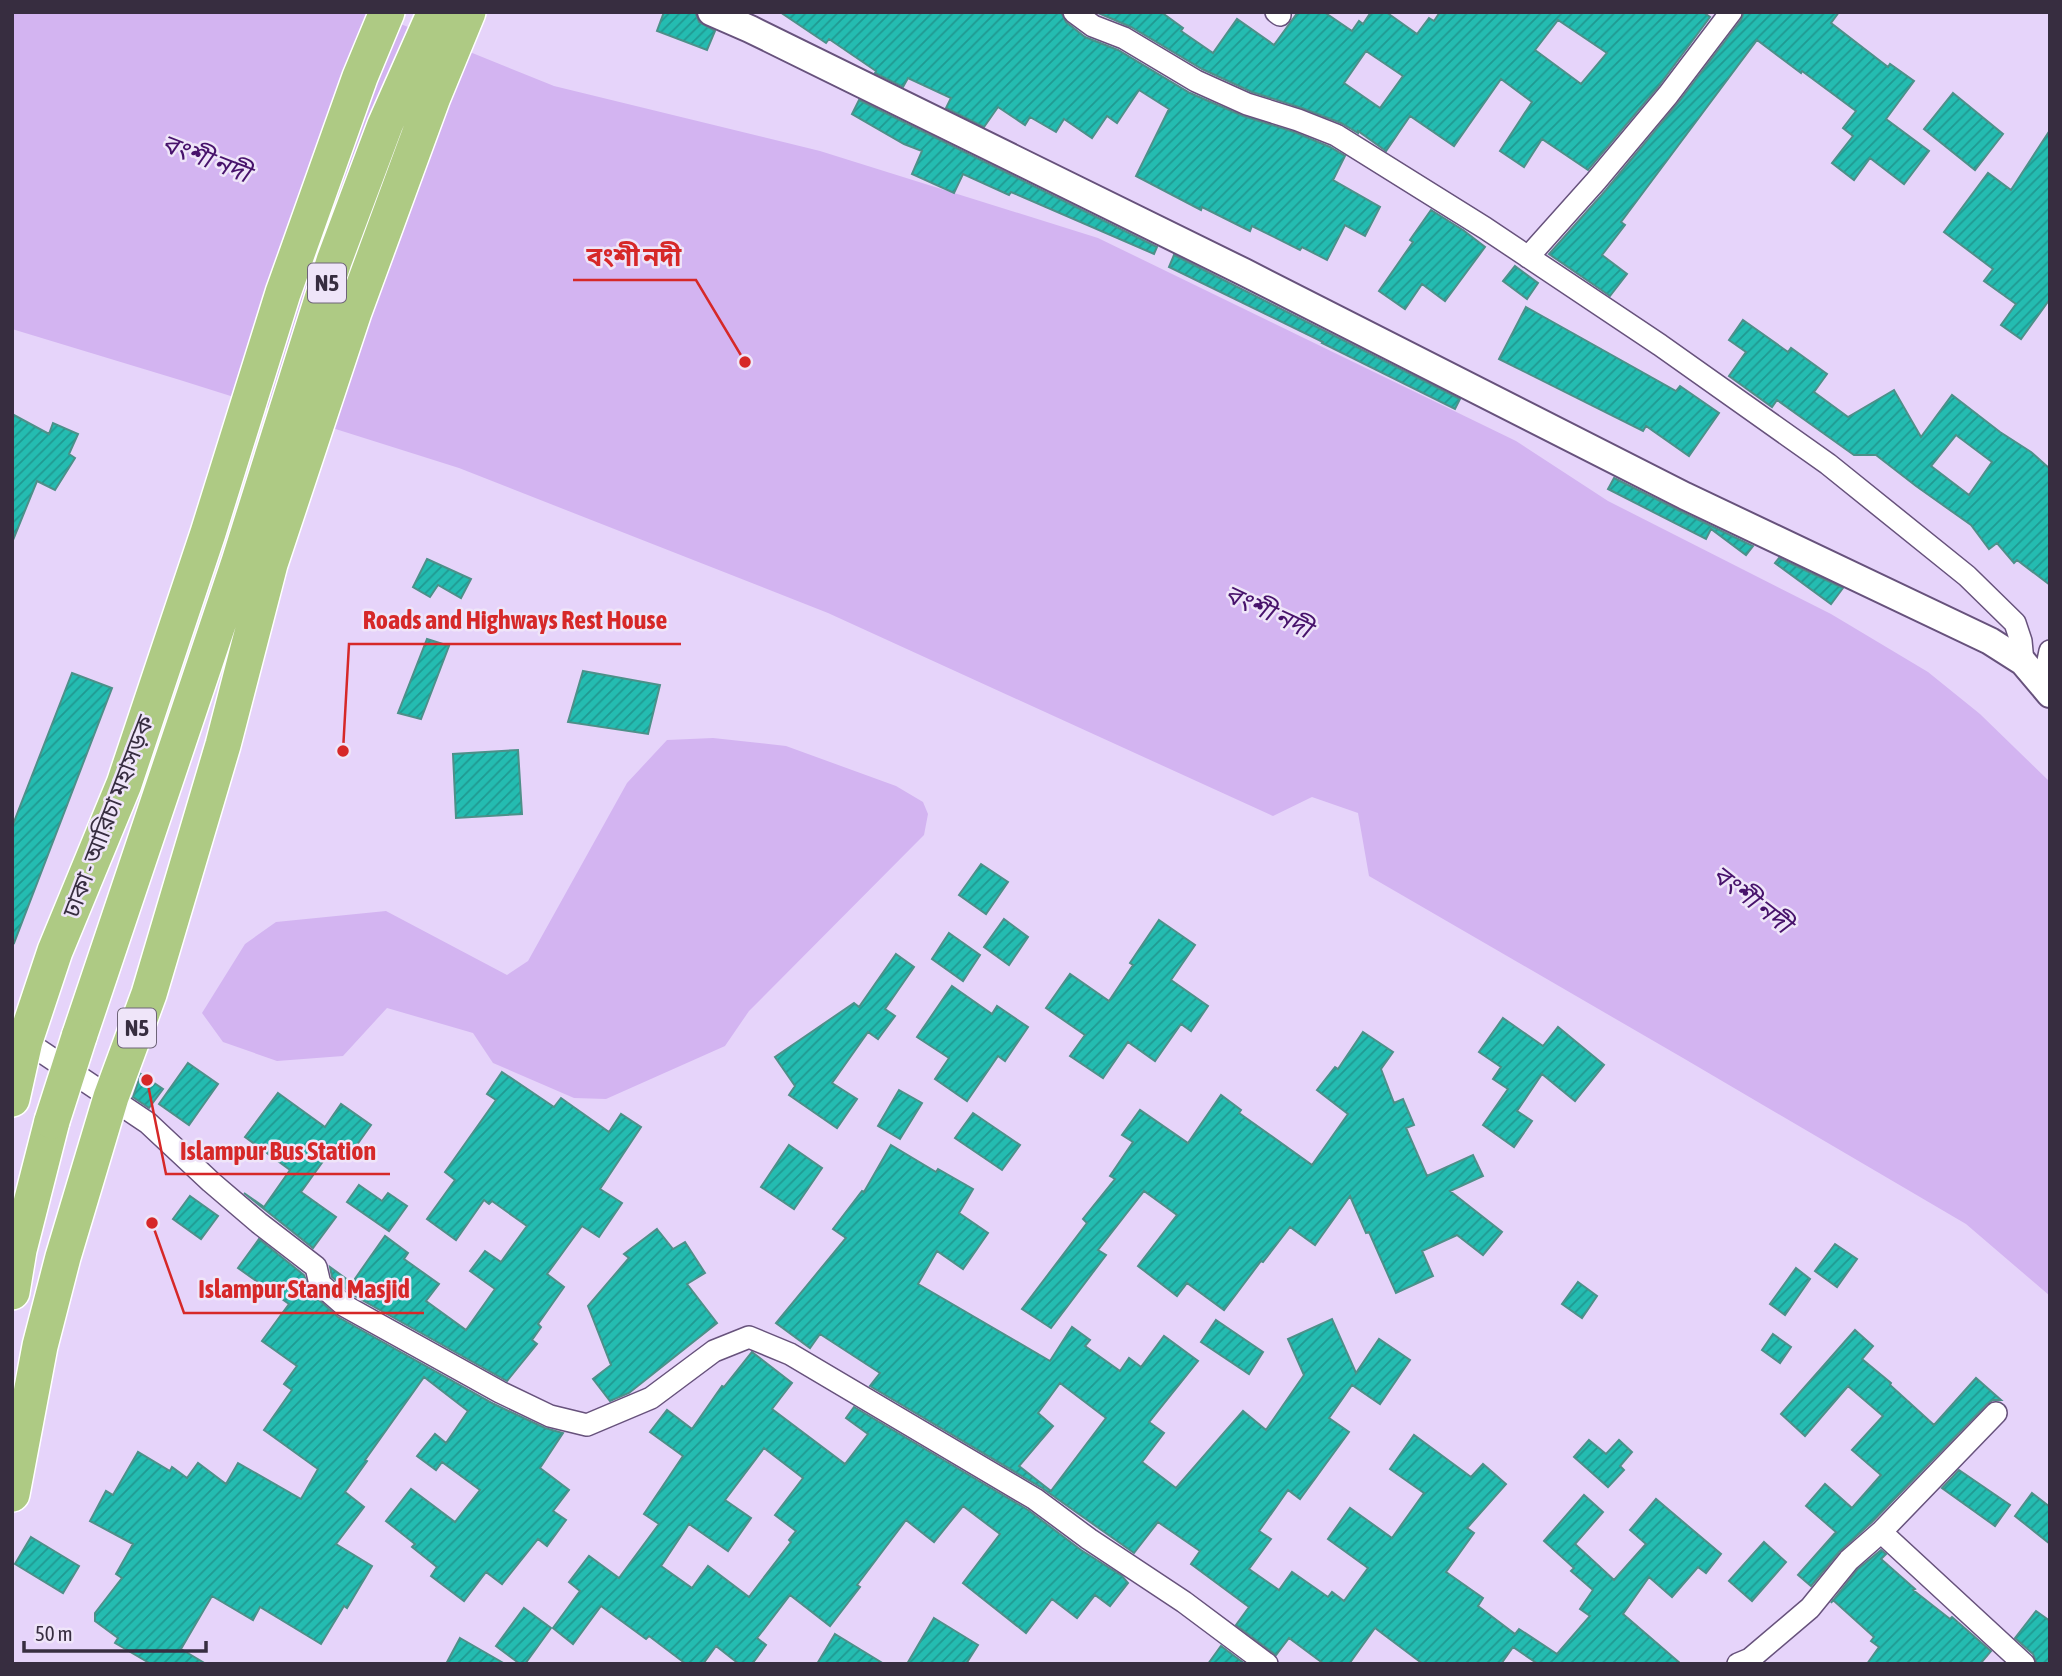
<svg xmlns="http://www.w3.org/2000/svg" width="2062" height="1676" font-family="'Asap Condensed','Noto Sans Bengali',sans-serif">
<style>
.water{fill:#d3b4f1}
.building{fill:url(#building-hatch);stroke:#4d9089;stroke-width:2;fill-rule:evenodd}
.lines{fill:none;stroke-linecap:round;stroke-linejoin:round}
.minor-casing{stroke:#67527c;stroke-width:24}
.tertiary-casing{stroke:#67527c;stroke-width:30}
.trunk-casing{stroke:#fff;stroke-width:38}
.minor{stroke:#fff;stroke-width:21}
.tertiary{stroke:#fff;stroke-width:26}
.trunk{stroke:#aeca84;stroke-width:35}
.trunk-bridge-casing{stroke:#fff;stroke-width:38;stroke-linecap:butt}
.trunk-bridge{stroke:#aeca84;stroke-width:35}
.labels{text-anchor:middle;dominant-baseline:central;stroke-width:5;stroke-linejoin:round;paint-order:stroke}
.shield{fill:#efe5f9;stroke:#6e6478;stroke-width:2}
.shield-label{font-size:23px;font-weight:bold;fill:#372d40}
.street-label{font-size:24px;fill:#372d40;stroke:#efe5f9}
.water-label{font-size:26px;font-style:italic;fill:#47126b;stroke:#efe5f9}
.leader{fill:none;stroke:#d62828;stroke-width:2.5}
.callout-dot{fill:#d62828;stroke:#efe5f9;stroke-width:2.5}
.callout-label{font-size:26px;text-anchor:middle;font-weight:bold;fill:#d62828;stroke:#efe5f9;stroke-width:5;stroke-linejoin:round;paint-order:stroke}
</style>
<defs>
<pattern id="building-hatch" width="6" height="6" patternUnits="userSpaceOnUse" patternTransform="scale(1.75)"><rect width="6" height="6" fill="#24bcb1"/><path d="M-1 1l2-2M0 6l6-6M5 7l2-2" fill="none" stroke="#209991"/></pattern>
</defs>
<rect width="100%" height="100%" fill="#e6d4fa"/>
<path class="water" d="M12 12H371L554 86 820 151 1098 238 1516 441 1608 501 1831 614 1928 672 1980 714 2050 782V1296L1966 1224 1683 1058 1369 876 1358 813 1312 797 1273 816 828 613 459 468 180 380 12 329Z
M713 738 786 746 896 786 923 802 928 814 924 835 749 1011 725 1046 606 1099 574 1098 493 1063 473 1033 387 1008 343 1056 277 1061 223 1042 202 1013 245 944 276 922 386 911 507 975 528 961 627 783 667 740Z"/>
<path class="building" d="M664 12H695L699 22 715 31 707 50 657 31Z
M780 12H1061L1066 22 1085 37 1118 50 1190 93 1243 116 1294 132 1330 147 1345 156 1333 180 1380 207 1365 236 1345 225 1327 260 1302 247 1300 250 1252 226 1250 231 1202 207 1201 210 1136 176 1169 109 1139 90 1117 123 1107 116 1092 138 1064 119 1056 132 1030 117 1025 125 998 107 984 127 946 108 951 98 908 78 903 87 875 73 876 71 829 39 826 43Z
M1096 12H1161L1183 28 1181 31 1213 53 1237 19 1274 45 1298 12H1324L1352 31 1359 21 1363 24 1371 12H1386L1417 34 1429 18 1434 21 1440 12H1703L1710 17 1658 87 1588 170 1542 139 1524 167 1500 151 1532 102 1501 79 1454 146 1410 116 1386 151 1358 131V133L1341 123 1302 108 1252 92 1202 69 1131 27ZM1558 20 1607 53 1581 84 1535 50ZM1366 51 1403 76 1380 108 1344 83Z
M1744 12H1839L1831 23 1888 67 1890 64 1914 81 1886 119 1929 151 1904 184 1870 158 1854 180 1832 163 1853 136 1843 128 1856 111 1802 71 1801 73 1757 40 1621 222 1625 225 1602 255 1627 274 1610 296 1549 254 1606 190 1678 103 1741 20Z
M1953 93 2003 134 1975 170 1924 129Z
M859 100 1157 247 1154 254 1011 192 1009 195 963 174 954 193 912 174 922 151 904 144 852 114Z
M2050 130V299L2021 339 2001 325 2016 304 1984 281 1993 269 1944 232 1988 173 2011 190Z
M1431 210 1463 230 1485 247 1445 301 1422 284 1405 309 1379 291 1413 242 1410 240Z
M1174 255 1460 399 1455 409 1322 343 1323 342 1169 267Z
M1515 266 1538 283 1527 299 1503 281Z
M1526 307 1676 391 1680 386 1719 413 1689 456 1646 426 1643 431 1499 359Z
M1743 320 1788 352 1791 348 1827 374 1814 392 1848 417 1894 390 1921 437 1952 395 2000 432 2031 452 2050 469V585L2017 560 2014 563 1997 543 1989 549 1971 525 1916 486 1876 455H1854L1777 400 1772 407 1729 376 1746 352 1729 340ZM1956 435 1992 462 1969 495 1931 466Z
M12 414 49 434 53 423 78 434 69 454 75 458 55 490 37 481 13 540Z
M1614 478 1678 510 1753 546 1746 555 1711 529 1706 539 1608 489Z
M1779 558 1843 588 1831 604 1775 563Z
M427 559 471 579 461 598 438 585 430 597 413 587Z
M427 639 449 646 421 719 398 713Z
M583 671 660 685 648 734 568 722Z
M72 673 112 688 14 943 12 942V827Z
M518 750 522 814 456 818 453 754Z
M981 864 1008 882 986 914 959 895Z
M1004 919 1028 937 1009 965 984 947Z
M1159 920 1195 945 1171 980 1208 1006 1191 1031 1181 1024 1155 1061 1128 1042 1103 1078 1070 1056 1085 1035 1046 1008 1070 974 1109 1001 1133 965 1130 963Z
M949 933 980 955 963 981 932 959Z
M896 954 914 967 885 1009 895 1016 878 1039 868 1032 832 1083 857 1099 837 1128 789 1095 795 1086 775 1057 854 1003 859 1007Z
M952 986 992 1014 997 1006 1028 1027 1005 1061 998 1056 967 1101 935 1079 949 1058 917 1037Z
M1503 1018 1543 1046 1558 1027 1604 1065 1575 1101 1542 1074 1517 1111 1532 1121 1514 1147 1483 1125 1508 1089 1493 1079 1501 1067 1479 1052Z
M1363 1032 1393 1052 1381 1069 1394 1103 1403 1099 1414 1125 1406 1128 1427 1176 1473 1155 1483 1176 1450 1191 1502 1232 1483 1255 1457 1235 1422 1251 1433 1276 1396 1293 1369 1232 1366 1233 1350 1196 1315 1245 1290 1227 1263 1262 1261 1261 1224 1310 1187 1283 1177 1296 1138 1266 1177 1215 1144 1191 1098 1250 1106 1255 1051 1328 1022 1309 1087 1223 1083 1219 1115 1179 1110 1176 1133 1142 1122 1135 1140 1110 1188 1143 1221 1095 1241 1110 1239 1113 1312 1165 1348 1114 1317 1090 1335 1067 1338 1069Z
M188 1063 218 1084 189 1125 159 1104Z
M502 1072 554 1107 561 1098 609 1132 621 1114 641 1127 600 1189 622 1203 599 1237 582 1226 547 1274 564 1287 538 1324 541 1327 532 1340 537 1344 507 1381 353 1295 332 1277 330 1267 352 1283 385 1236 408 1253 404 1259 439 1284 426 1301 466 1330 495 1289 470 1271 485 1251 501 1262 527 1226 492 1201 489 1204 484 1200 456 1240 427 1219 455 1180 445 1172 496 1100 487 1094Z
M141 1074 163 1089 149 1108 133 1097Z
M899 1090 922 1103 900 1139 878 1126Z
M278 1093 325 1127 341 1104 371 1125 349 1156 334 1146 301 1192 336 1217 313 1248 244 1193 264 1207 290 1170 245 1137Z
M973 1113 1020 1145 1002 1170 955 1138Z
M789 1145 822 1168 794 1209 761 1187Z
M891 1145 936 1172 938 1169 973 1189 959 1213 988 1233 963 1269 937 1251 918 1284 1050 1361 1072 1327 1090 1340 1085 1346 1120 1371 1129 1358 1141 1367 1164 1336 1198 1361 1149 1422 1164 1433 1142 1462 1176 1488 1243 1411 1266 1430 1304 1375 1288 1339 1332 1319 1356 1373 1379 1339 1410 1360 1380 1404 1352 1385 1329 1418 1349 1432 1300 1499 1288 1490 1259 1531 1271 1539 1249 1569 1279 1590 1292 1572 1328 1597 1332 1592 1344 1601 1368 1568 1328 1539 1350 1508 1392 1538 1424 1493 1390 1469 1414 1435 1471 1477 1483 1464 1506 1484 1467 1528 1474 1533 1446 1572 1483 1598 1478 1606 1515 1634 1519 1629 1557 1654 1590 1616 1580 1609 1593 1590 1571 1571 1574 1568 1544 1541 1584 1495 1603 1512 1575 1544 1614 1580 1646 1544 1630 1530 1656 1499 1721 1554 1706 1573 1698 1567 1672 1597 1649 1577 1623 1614 1681 1664H1538L1513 1647 1501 1664H1423L1375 1628 1349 1664H1324L1289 1638 1276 1655 1236 1625 1249 1607 1191 1564 1200 1551 1158 1522 1134 1553 1042 1488 870 1386 880 1373 820 1334 810 1348 776 1323 846 1238 833 1229 862 1191 864 1192ZM1060 1383 1106 1418 1051 1491 1019 1466 1053 1426 1038 1413Z
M359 1185 382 1201 388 1193 407 1206 389 1231 347 1202Z
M190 1196 218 1216 201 1239 173 1219Z
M657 1229 673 1249 685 1242 705 1273 687 1284 717 1323 629 1393 610 1401 593 1379 611 1365 588 1306 629 1258 624 1254Z
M259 1239 304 1275 311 1293 338 1317 494 1404 545 1428 563 1433 540 1468 569 1490 553 1511 566 1520 547 1546 538 1539 502 1584 486 1572 464 1601 431 1576 437 1567 412 1547 415 1544 386 1521 411 1489 455 1522 480 1490 442 1462 436 1470 417 1456 435 1434 446 1443 468 1411 424 1377 365 1460 367 1461 345 1492 364 1507 336 1544 372 1566 347 1608 344 1606 321 1644 260 1607 253 1620 212 1596 181 1649 206 1664H151L115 1643 118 1638 95 1621V1613L122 1578 116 1574 133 1544 90 1521 106 1491 113 1495 138 1452 170 1471 172 1467 187 1478 198 1463 226 1484 238 1463 301 1499 318 1469 264 1430 292 1390 284 1384 297 1366 262 1341 289 1304 238 1268Z
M1835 1244 1857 1259 1837 1287 1815 1271Z
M1796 1268 1810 1279 1785 1315 1770 1304Z
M1578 1282 1597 1296 1582 1318 1562 1304Z
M1216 1320 1263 1352 1249 1374 1201 1342Z
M1855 1330 1873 1346 1862 1359 1891 1383 1890 1385 1934 1425 1976 1378 2001 1400H1993L1987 1404 1872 1522 1839 1552 1811 1586 1798 1575 1836 1532 1806 1506 1825 1484 1852 1508 1881 1475 1852 1450 1883 1416 1848 1386 1805 1436 1781 1414Z
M1773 1334 1791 1347 1780 1363 1762 1350Z
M752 1352 792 1383 772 1409 845 1464 868 1434 846 1418 854 1407 1028 1510 1081 1550 1122 1576 1128 1583 1110 1606 1095 1595 1077 1618 1052 1599 1026 1633 963 1583 1000 1534 963 1506 934 1542 906 1520 857 1585 860 1587 830 1626 790 1595 757 1638 766 1645 752 1664H739L716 1646 703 1664H686L649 1636 646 1639 601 1606 573 1644 553 1628 580 1591 569 1582 589 1556 619 1578 659 1524 644 1514 683 1456 650 1432 667 1410 692 1429 722 1386 724 1387ZM764 1448 803 1478 775 1515 796 1531 789 1540 791 1542 749 1597 708 1566 692 1588 661 1566 689 1524 728 1551 751 1518 725 1500Z
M1589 1440 1606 1454 1619 1440 1632 1452 1620 1466 1624 1470 1608 1487 1574 1457Z
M1959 1470 2010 1505 1995 1526 1942 1488Z
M2032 1493 2050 1507V1544L2015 1516Z
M31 1537 79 1566 63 1593 15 1564Z
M1764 1542 1786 1562 1752 1601 1729 1581Z
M1881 1550 1886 1554 1881 1559 1915 1589 1913 1590 1950 1619 1952 1617 1991 1651 1980 1664H1867L1879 1647 1871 1641 1874 1637 1833 1600 1831 1603 1858 1569Z
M524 1608 551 1628 525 1664H520L496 1646Z
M2036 1611 2050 1621V1664H2037L2033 1654 2015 1638Z
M934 1618 978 1645 966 1664H907Z
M835 1634 884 1664H817Z
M460 1638 505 1664H446Z
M1221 1646 1245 1664H1208Z"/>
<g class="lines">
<defs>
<path id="minor" d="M1074 12 1093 26 1124 38 1196 81 1247 104 1298 120 1336 135 1485 228 1660 345 1828 464 1967 576 2015 623 2021 641 2023 662
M1276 12 1280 15
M1528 257 1596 181 1668 95 1731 12
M2043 685 2050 651
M18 1036 148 1123 211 1182 259 1223 316 1267 320 1284 345 1306 500 1392 550 1416 587 1425 651 1398 714 1351 749 1337 790 1354 1035 1499 1089 1539 1184 1602 1267 1664
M1881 1532 2024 1664
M1738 1664 1750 1659 1810 1608 1849 1560 1881 1532 1996 1413"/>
<path id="tertiary" d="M711 12 750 29 1244 272 1685 496 1990 641 2023 662 2050 694"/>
<path id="trunk" d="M79 1037 239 562 334 261 385 125 435 12
M12 1099 25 1041 55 951 124 784 208 533 283 293 360 77 387 12
M12 1292 19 1250 52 1121
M12 1494 40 1346 63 1257 111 1097 149 994 223 745 270 564 354 312 433 97 468 12"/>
</defs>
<use href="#minor" class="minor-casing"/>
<use href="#tertiary" class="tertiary-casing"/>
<use href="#trunk" class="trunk-casing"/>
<use href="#minor" class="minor"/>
<use href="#tertiary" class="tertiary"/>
<use href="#trunk" class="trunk"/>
<defs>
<path id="trunk-bridge" d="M52 1121 79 1037"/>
</defs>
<use href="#trunk-bridge" class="trunk-bridge-casing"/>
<use href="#trunk-bridge" class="trunk-bridge"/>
</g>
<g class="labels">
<g class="shield">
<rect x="308" y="263.5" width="38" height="39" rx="5"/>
<rect x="118" y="1008.5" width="38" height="39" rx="5"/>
</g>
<g class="shield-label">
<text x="327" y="283">N5</text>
<text x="137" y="1028">N5</text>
</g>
<g class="street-label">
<text transform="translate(108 816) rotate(-69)">ঢাকা - আরিচা মহাসড়ক</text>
</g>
<g class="water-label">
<text transform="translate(206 158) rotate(21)">বংশী নদী</text>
<text transform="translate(1268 611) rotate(25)">বংশী নদী</text>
<text transform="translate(1752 899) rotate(38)">বংশী নদী</text>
</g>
</g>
<path class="leader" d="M745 362L696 280H573M343 751L349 644H681M147 1080L166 1174H390M152 1223L184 1313H424"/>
<g class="callout-dot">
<circle cx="745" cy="362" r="7"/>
<circle cx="343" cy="751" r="7"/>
<circle cx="147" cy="1080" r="7"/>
<circle cx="152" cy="1223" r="7"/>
</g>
<g class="callout-label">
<text x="634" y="266">বংশী নদী</text>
<text x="515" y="629">Roads and Highways Rest House</text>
<text x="278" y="1160">Islampur Bus Station</text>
<text x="304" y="1298">Islampur Stand Masjid</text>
</g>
<rect width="2062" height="1676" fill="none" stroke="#372d40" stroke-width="28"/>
<path d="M24 1641v10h182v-10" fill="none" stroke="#372d40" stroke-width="3.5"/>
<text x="35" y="1641" font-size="21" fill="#372d40" stroke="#efe5f9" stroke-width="5" paint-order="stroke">50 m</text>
</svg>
